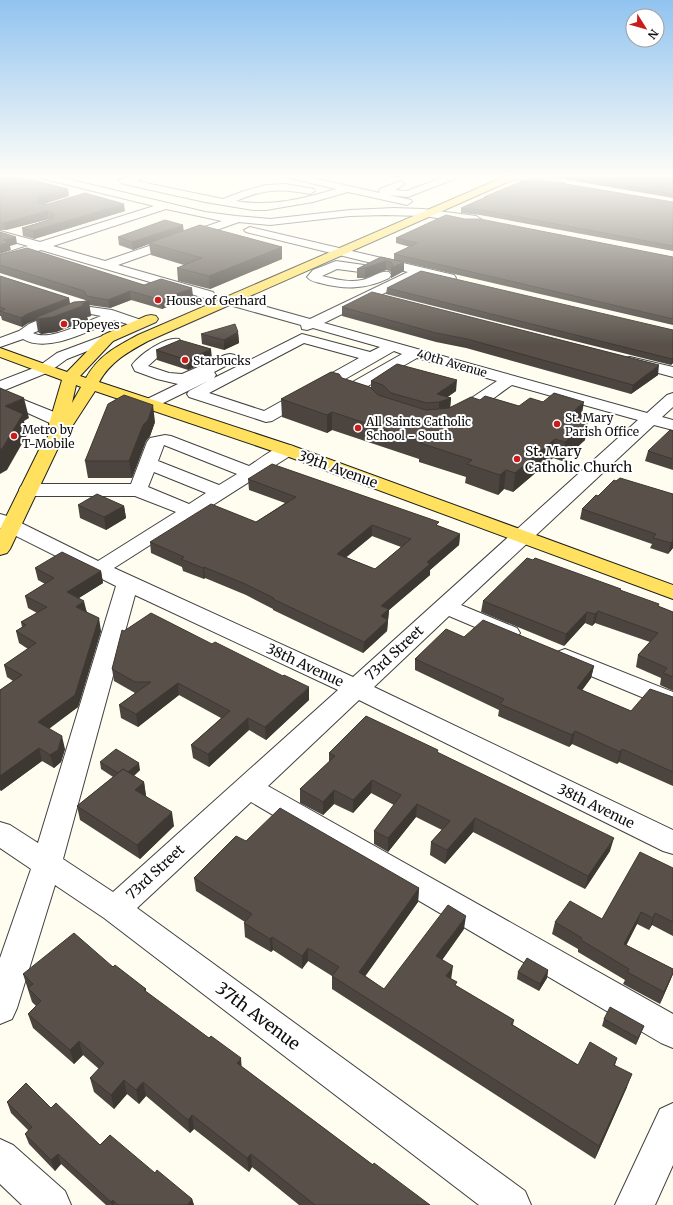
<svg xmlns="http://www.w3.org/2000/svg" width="673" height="1205" font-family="Merriweather,serif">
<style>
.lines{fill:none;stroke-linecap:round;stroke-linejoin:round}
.minor-casing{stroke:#414141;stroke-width:2}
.major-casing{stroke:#1f1f1f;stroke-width:2}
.minor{fill:#fff;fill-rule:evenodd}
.major{fill:#ffe15f;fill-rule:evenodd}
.wall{fill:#4c453f;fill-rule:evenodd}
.shaded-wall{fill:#3e3833}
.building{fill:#585049;stroke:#3e3833;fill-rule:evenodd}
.poi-dot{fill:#ca1c1a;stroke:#fff;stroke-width:1.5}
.labels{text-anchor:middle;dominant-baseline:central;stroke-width:4;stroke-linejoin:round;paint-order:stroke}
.far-poi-label{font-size:12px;fill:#0e0e0e;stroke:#fff;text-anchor:start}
.far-street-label{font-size:12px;fill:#0e0e0e;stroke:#fff}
.poi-label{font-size:14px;fill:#0e0e0e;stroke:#fff;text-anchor:start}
.street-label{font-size:14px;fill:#0e0e0e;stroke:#fff}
.near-street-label{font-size:17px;fill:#0e0e0e;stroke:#fff}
</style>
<rect width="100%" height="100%" fill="#fffdef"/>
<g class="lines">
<defs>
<path id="minor" d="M38 176H55L205 212 236 216 270 219 350 210 394 208 423 209 476 216 481 219 480 221 467 222 423 216 385 215 350 216 270 225 239 222 118 265 213 292 215 295 213 298 208 299 41 250 0 263V255L28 246 0 238V231L40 242 154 206 40 178ZM166 209 222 221 105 261 53 246Z
M131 176H146L144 178 136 181 223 199 244 191 266 185 285 184 314 189 315 191 310 194C280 188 264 189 236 201 270 207 303 199 336 189L289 178 287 176H305L380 193 379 191 380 189 400 181 405 184 395 190 407 191 446 176H459L457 178 408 197 389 195 411 200 412 202 407 205 348 192 313 202 266 210H253L205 202 124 184 119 181 121 179Z
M511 176C522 176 558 177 565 184L560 187 516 179Z
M250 227 454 275 456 278 454 281 450 282 421 275 324 323 647 413 667 395 673 393V407L662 417 673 420V430L654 425 461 605 517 628 520 633 517 638 509 640 501 638 449 616 374 687 673 830V854L663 851 359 700 268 786 673 1014V1048L661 1043 251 802 137 908 525 1191 531 1205H479L104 918 55 885 17 1008 12 1019 0 1024V958L31 869 0 848V822L10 825 38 843 116 586 0 528V514L7 516 98 561 176 512 135 496H28L21 494 19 490 21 486 28 484H131L147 442 150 438 165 435 171 436 249 466C262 458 278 443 293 446L296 450 293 454 114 568 353 677 638 420 512 385C497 395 465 423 447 419L445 415 447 411 455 409 497 381 417 358 361 390 368 393 370 396 368 399C359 401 345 398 340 391L342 388 402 354 394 351 272 421 266 422 189 397 187 394 189 391 208 381 155 407 149 409 143 407 141 404 143 401 178 384 157 379 135 371 132 365C140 354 166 336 179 339L181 342 179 345 158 357 148 366 169 373 182 374 225 355 230 354 235 355 237 358 235 361 214 372 216 375 214 378 302 334 370 352 380 347 313 328 307 330 302 329 301 325 226 304 224 301 226 298 231 297 310 319 408 272 246 232 244 230ZM304 343 359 358 264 411 209 393ZM164 445 237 474 219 485 158 461ZM154 472 206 493 189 504 148 487ZM135 595 338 690 113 892 63 859Z
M336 261 364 265 366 268 364 271 360 272 337 269 322 276C335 279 349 283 362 280 372 278 380 270 389 272L391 275 389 278C366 289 346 290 320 283 316 282 310 281 307 277L313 270Z
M83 306 112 310 144 321 146 324 144 327 139 328 115 320C90 330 48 354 23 339L0 347V338L19 331 29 324 55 313ZM91 314 101 316C85 322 49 342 33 333L76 315Z
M108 334 113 335 115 338 113 341 67 359 49 372 0 392V381L39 366 57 353Z
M630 357 673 367V377L625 364 623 361 625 358Z
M14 396 64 416 66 420 64 424 58 425 52 424 8 404 6 401 8 398Z
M565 649 673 692V710L557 662 553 657 557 652Z
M673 1103V1165L655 1205H615L660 1109Z
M0 1139 13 1145 65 1191 71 1205H22L0 1184Z"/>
<path id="major" d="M506 176H519L517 178 148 341C128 352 111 361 99 382L293 446 673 585V599L281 454 95 391 58 448 10 549 7 553 0 555V529L40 448 54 428H51L49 424 62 380 0 357V348L67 372 103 335 146 316 151 315 156 316 158 319 156 322 113 341 80 376 86 378C99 355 116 347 138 335ZM76 385 81 387 72 403Z"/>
</defs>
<use href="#minor" class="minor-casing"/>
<use href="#major" class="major-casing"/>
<use href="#minor" class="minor"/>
<use href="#major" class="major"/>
</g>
<path class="wall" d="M0 176 69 196 42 204 125 211 34 239 23 236 22 228 51 219H49L6 230H0Z
M384 176H401L396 178Z
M545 176H673V198Z
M484 197 673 202V251L480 215 461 213V208L484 198Z
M465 219 673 257V325L394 260V254L410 247 396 243V238Z
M183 231 282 247V259L210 289 178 281 177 268 184 265 151 255 149 244 133 250 119 245 118 237Z
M0 255 144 285 193 296 162 309 131 300 110 308 89 305 91 316 87 317 88 320 56 332 41 334 38 332 36 320 28 323 22 327 2 320 1 316H0V276L69 298 70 304 86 301 85 300 0 273Z
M381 257 404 262V271L391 278V273L390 271 386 270 365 278H357V269Z
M387 288 673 330V363L671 365 386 294Z
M342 307 658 375 631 394 466 348 436 342 342 316Z
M238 332 239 343 224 350 202 344 201 334Z
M156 350 212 359 188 370 157 360Z
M342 378 371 388V381L456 391 447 397 451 398 450 407 480 400 519 406 581 420 585 440 562 461 553 458 513 492 504 489 498 495 465 483 466 477 419 462V459L332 430 327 433 282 417 281 399Z
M155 422 150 436 146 441 132 478H88L85 461Z
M673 431V470L645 461 648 451Z
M248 479 439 526 460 534 459 545 430 570V575L389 610 387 631 363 653 273 610V609L246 595 205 578 204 579 183 571 182 567 151 553 150 542 256 522 285 503 249 490ZM372 536 401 547 375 569 346 557Z
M673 494V548L668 554 650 548 652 544 580 519 582 509 598 496Z
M78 505 124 506 126 518 106 530 80 518Z
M35 568 101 571 103 583 79 598 87 612 101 631 78 707 49 729 65 749 61 762 54 768 42 761 1 791 0 790V690L13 681 7 677 4 665 28 649 19 643 16 631 22 627 21 622 37 613 28 608 25 596 45 584 38 580Z
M621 591 658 606 673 612V691L660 685 661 678 636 667 638 655 650 642 595 623 592 626 585 623 564 646 481 612 483 601Z
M124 631 309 700 266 740 249 730 209 767 193 758 191 745 221 718 179 695 138 727 121 718 119 705 135 693 114 681 112 669Z
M464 637 594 666 591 678 582 690 631 711 673 697V786L619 762 617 764 572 744 569 747 498 716 499 710 415 670V659Z
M329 753H438L610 851 585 889 473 832 445 864 430 855 431 842 442 830 416 817 388 852 374 844V831L394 805 371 793 353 813 334 804 323 815 300 803V789L329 762Z
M100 762 140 770 134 776 144 782 146 796 174 826 140 859 80 820 77 806 113 777 101 769Z
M246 841 419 888 418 902 365 976 384 989 464 929 442 960 451 979 456 986 514 1020 513 1025 578 1065 617 1058 615 1065 627 1087 595 1159 332 989V976L308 961 302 969 273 950 271 952 245 937 244 923 245 922 196 891 194 878Z
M673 868V936L652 925 649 930 637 924 626 945 673 969V974L670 981 660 1004 623 984 625 980 578 952V949L552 934 555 922 602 919Z
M113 967 146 989V992L242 1067 373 1165 430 1205H299L252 1167 249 1172 194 1129 190 1133 146 1096 139 1104 127 1094 114 1109 94 1092 90 1078 99 1069 83 1055 74 1064 33 1028 28 1014 36 1006 32 1002 23 974Z
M548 970 547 978 539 991 517 979 518 972Z
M604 1019 644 1026 641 1033 636 1045 602 1026Z
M7 1102 51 1108 100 1145 155 1173 192 1199 194 1205H106L61 1164 55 1171 29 1144 25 1134 28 1130 11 1113Z"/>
<path class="shaded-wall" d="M396 176H401L396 178Z
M68 189 69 196 41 205 39 209 37 202 39 197Z
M124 204 125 211 34 239 33 231Z
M47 211 49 219 6 230 4 223Z
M183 225 184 233 149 243V244L133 250 132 242Z
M16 237 17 244 10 246 11 250 0 254V245L3 240Z
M282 247V259L210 289 209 276Z
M386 261V270L365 278V268Z
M404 262V271L391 278V268Z
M192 288 193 296 162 309 161 300Z
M130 291 131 300 110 308 108 300Z
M69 298 70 307 35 318 36 320 28 323 22 327 21 318 27 314Z
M89 301 91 316 87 317 88 320 56 332 41 334 39 319Z
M238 332 239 343 224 350V340Z
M211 349 212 359 188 370 187 360Z
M673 358V363L671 365 672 359Z
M659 365 658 375 631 394 633 385Z
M457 380 456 391 441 402 451 398 450 409 439 414V402L437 394Z
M24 398 29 418 24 421 27 435 7 470 0 474V449L5 406Z
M584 402 581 420 564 434 567 416Z
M153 405 155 422 150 436 146 441 132 478 129 461 143 425Z
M332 412V430L327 433V415Z
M588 422 585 440 562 461 565 442Z
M555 439 553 458 513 492 515 473Z
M506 470 504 489 498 495 500 475Z
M124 506 126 518 106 530 104 517Z
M372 525V536L337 565V554Z
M460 534 459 545 430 570V575L389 610 387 631 363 653 364 642 381 606 427 562Z
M673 540V548L668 554 671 543Z
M204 567 205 578 204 579 203 568Z
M101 571 103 583 69 604 67 592Z
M84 601 87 613 76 607Z
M598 611 595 623 592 626 595 614Z
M587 612 585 623 564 646 566 634Z
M99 618 101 631 78 707 41 734 38 722Z
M594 666 591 678 575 700 577 688Z
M178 683 179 695 138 727 136 714Z
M309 687V700L266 740 265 727Z
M248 718 249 730 209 767 208 754Z
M575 731 572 744 569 747 572 735Z
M62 736 65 749 61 762 54 768 50 755Z
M39 748 42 761 1 791 0 787V776Z
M622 749 619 762 617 764 620 752Z
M139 763 140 770 125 783 123 776Z
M372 780 371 793 353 813V800Z
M144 782 146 796 137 804 135 790Z
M334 790V804L323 815V802Z
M417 804 416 817 388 852V838Z
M172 812 174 826 140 859 137 845Z
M475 818 473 832 445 864 447 850Z
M614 838 610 851 585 889 588 876Z
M419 888 418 902 359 985V972Z
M641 912 637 924 621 956 624 944Z
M655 913 652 925 649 930 653 918Z
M466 916 464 929 435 970 436 956Z
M272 937 273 950 271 952 270 939Z
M308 948V961L302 969V956Z
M453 966 451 980 446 976Z
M548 970 547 978 539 991 540 984Z
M673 973 670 981 660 1004 664 992Z
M644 1026 641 1033 636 1045 638 1038Z
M79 1041 83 1055 74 1064 70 1050Z
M241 1058 242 1072 237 1063Z
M632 1074 627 1087 595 1159 599 1146Z
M124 1080 127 1094 114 1109 111 1095Z
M143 1082 146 1096 139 1104 136 1090Z
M192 1115 194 1129 190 1133 188 1120Z
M58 1154 61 1164 55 1171 51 1160Z
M251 1154 252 1167 249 1172 247 1158Z
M192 1199 194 1205H188Z
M113 1200 114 1205H112L111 1202Z"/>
<path class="building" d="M0 176H13L32 180 68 189 39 197 37 202 40 204H48L85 193 124 204 33 231 22 228 52 219 54 216 53 213 47 211 4 223H0Z
M568 176H673V194Z
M530 178 673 202V246L481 210 461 208 486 197H484Z
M446 215 465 219H480L673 257V319L394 254 417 243 396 238Z
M165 220 183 225 132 242 118 237Z
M200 225 282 247 209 276 177 268 202 258 149 243Z
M0 232 16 237 3 240 9 242 0 245Z
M27 248 144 285 161 279 192 288 161 300 130 291 108 300 87 296 84 291 0 265V255Z
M381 257 404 262 391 268 393 265 391 262 386 261 365 268 357 269Z
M421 271 673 330V358L672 359 387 288Z
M0 276 69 298 27 314 21 318 0 311 5 309 0 307Z
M372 292 659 365 633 385 467 339 436 333 342 307Z
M89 301 82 304 85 305 53 317 39 319 35 318 74 302Z
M235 324 238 332 224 340 201 334Z
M180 340 211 349 187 360 156 350Z
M397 364 457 380 437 394 451 398 439 402 427 403 391 393 383 385 371 381Z
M331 372 339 374 342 378 370 387 378 395 426 410 449 408 471 397 480 400 485 396 519 406 530 398 543 402 554 393 584 402 567 416 588 422 565 442 555 439 515 473 506 470 500 475 467 464 472 460 420 443 423 442 332 412 327 415 281 399Z
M0 388 24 398 5 406 23 414 2 449H0Z
M124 395 153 405 148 420 143 425 129 461H85L108 404Z
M670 430 673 431V459L648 451Z
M272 464 439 522 436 525 460 534 427 562 430 564 381 606 389 609 381 616 388 620 364 642 273 599 274 598 245 584 204 567 203 568 181 559 184 557 150 542 211 504 256 522 296 497 248 479ZM372 525 411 539 375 569 337 554Z
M620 478 673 494V540L671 543 653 538 656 534 582 509 596 495 598 496 614 480 616 481Z
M97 494 124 506 104 517 78 505Z
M62 552 101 571 67 592 84 601 76 607 99 618 75 695 38 722 62 736 58 750 50 755 39 748 0 776V690L22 675 4 665 36 643 16 631 26 625 21 622 47 607 25 596 54 578 35 568Z
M527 558 533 560 535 558 621 589 620 590 659 604 658 606 673 612V677L663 673 667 668 638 655 658 633 598 611 595 614 587 612 566 634 483 601Z
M151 613 212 644 215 642 283 676 284 675 309 687 265 727 248 718 208 754 191 745 230 711 178 683 136 714 119 705 151 682H135L112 669 122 630 124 631Z
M483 620 594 666 577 688 631 711 650 689 673 697V772L622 749 620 752 575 731 572 735 500 704 504 699 415 659 446 629 464 637Z
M366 716 438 750 437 752 614 838 588 876 475 818 447 850 431 842 450 821 417 804 388 838 374 831 401 795 372 780 353 800 334 790 323 802 300 789 335 756 329 753Z
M116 749 139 763 128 772 123 769 118 773 100 762Z
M123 769 144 782 135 790 172 812 137 845 77 806Z
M280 808 419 888 359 972 384 989 448 905 466 916 436 956 453 966 446 976 457 982 455 985 514 1020 511 1024 578 1065 590 1042 617 1058 614 1065 632 1074 599 1146 332 976 339 967 308 948 302 956 272 937 270 939 244 923 252 914 194 878 236 836 246 841Z
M640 852 673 868V922L655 913 653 918 641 912 624 944 673 969V973L664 992 627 972 629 969 581 940 582 938 555 922 570 901 602 919Z
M74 933 113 967 115 965 146 989 144 990 209 1038 211 1036 241 1058 237 1063 373 1165 374 1163 430 1205H315L251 1154 247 1158 192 1115 188 1120 143 1082 136 1090 124 1080 111 1095 90 1078 104 1063 79 1041 70 1050 28 1014 41 1001 28 988 33 984 23 974Z
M527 958 548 970 540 984 518 972Z
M610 1007 644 1026 638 1038 604 1019Z
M26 1083 51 1108 56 1103 100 1145 110 1135 155 1173 157 1170 192 1199 188 1205H118L113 1200 111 1202 58 1154 51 1160 25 1134 32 1127 7 1102Z"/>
<linearGradient id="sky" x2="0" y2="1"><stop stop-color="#91c3f0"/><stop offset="0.51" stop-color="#fffef8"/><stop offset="1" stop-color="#fffef8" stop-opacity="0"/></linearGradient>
<rect width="673" height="345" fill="url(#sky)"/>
<g class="poi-dot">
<circle cx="158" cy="300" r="4"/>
<circle cx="64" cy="324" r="4"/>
<circle cx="185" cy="360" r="4"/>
<circle cx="557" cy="424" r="4"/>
<circle cx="358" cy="428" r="4"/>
<circle cx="14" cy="436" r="4"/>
<circle cx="517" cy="459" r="4"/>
</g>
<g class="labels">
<g class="far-poi-label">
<text x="166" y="300">House of Gerhard</text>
<text x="72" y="324">Popeyes</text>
<text x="193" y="360">Starbucks</text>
<text x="565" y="417">St. Mary<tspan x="565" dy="14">Parish Office</tspan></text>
<text x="366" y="421">All Saints Catholic<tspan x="366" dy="14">School - South</tspan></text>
<text x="22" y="429">Metro by<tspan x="22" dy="14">T-Mobile</tspan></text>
</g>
<g class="far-street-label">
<text transform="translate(452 363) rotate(16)">40th Avenue</text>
</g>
<g class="poi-label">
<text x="525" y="451">St. Mary<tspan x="525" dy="16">Catholic Church</tspan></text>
</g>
<g class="street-label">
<text transform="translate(338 469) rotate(20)">39th Avenue</text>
<text transform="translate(394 653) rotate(-43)">73rd Street</text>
<text transform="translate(305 665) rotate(25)">38th Avenue</text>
<text transform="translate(596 806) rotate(26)">38th Avenue</text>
<text transform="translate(155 872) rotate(-43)">73rd Street</text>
</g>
<g class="near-street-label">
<text transform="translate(258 1016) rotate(37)">37th Avenue</text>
</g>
</g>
<g transform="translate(645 28) rotate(127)"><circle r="19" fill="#ffffff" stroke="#9f9f9f"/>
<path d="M0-3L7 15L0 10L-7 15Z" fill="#ca1c1a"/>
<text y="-6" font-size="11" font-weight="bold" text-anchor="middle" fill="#0e0e0e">N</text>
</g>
</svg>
